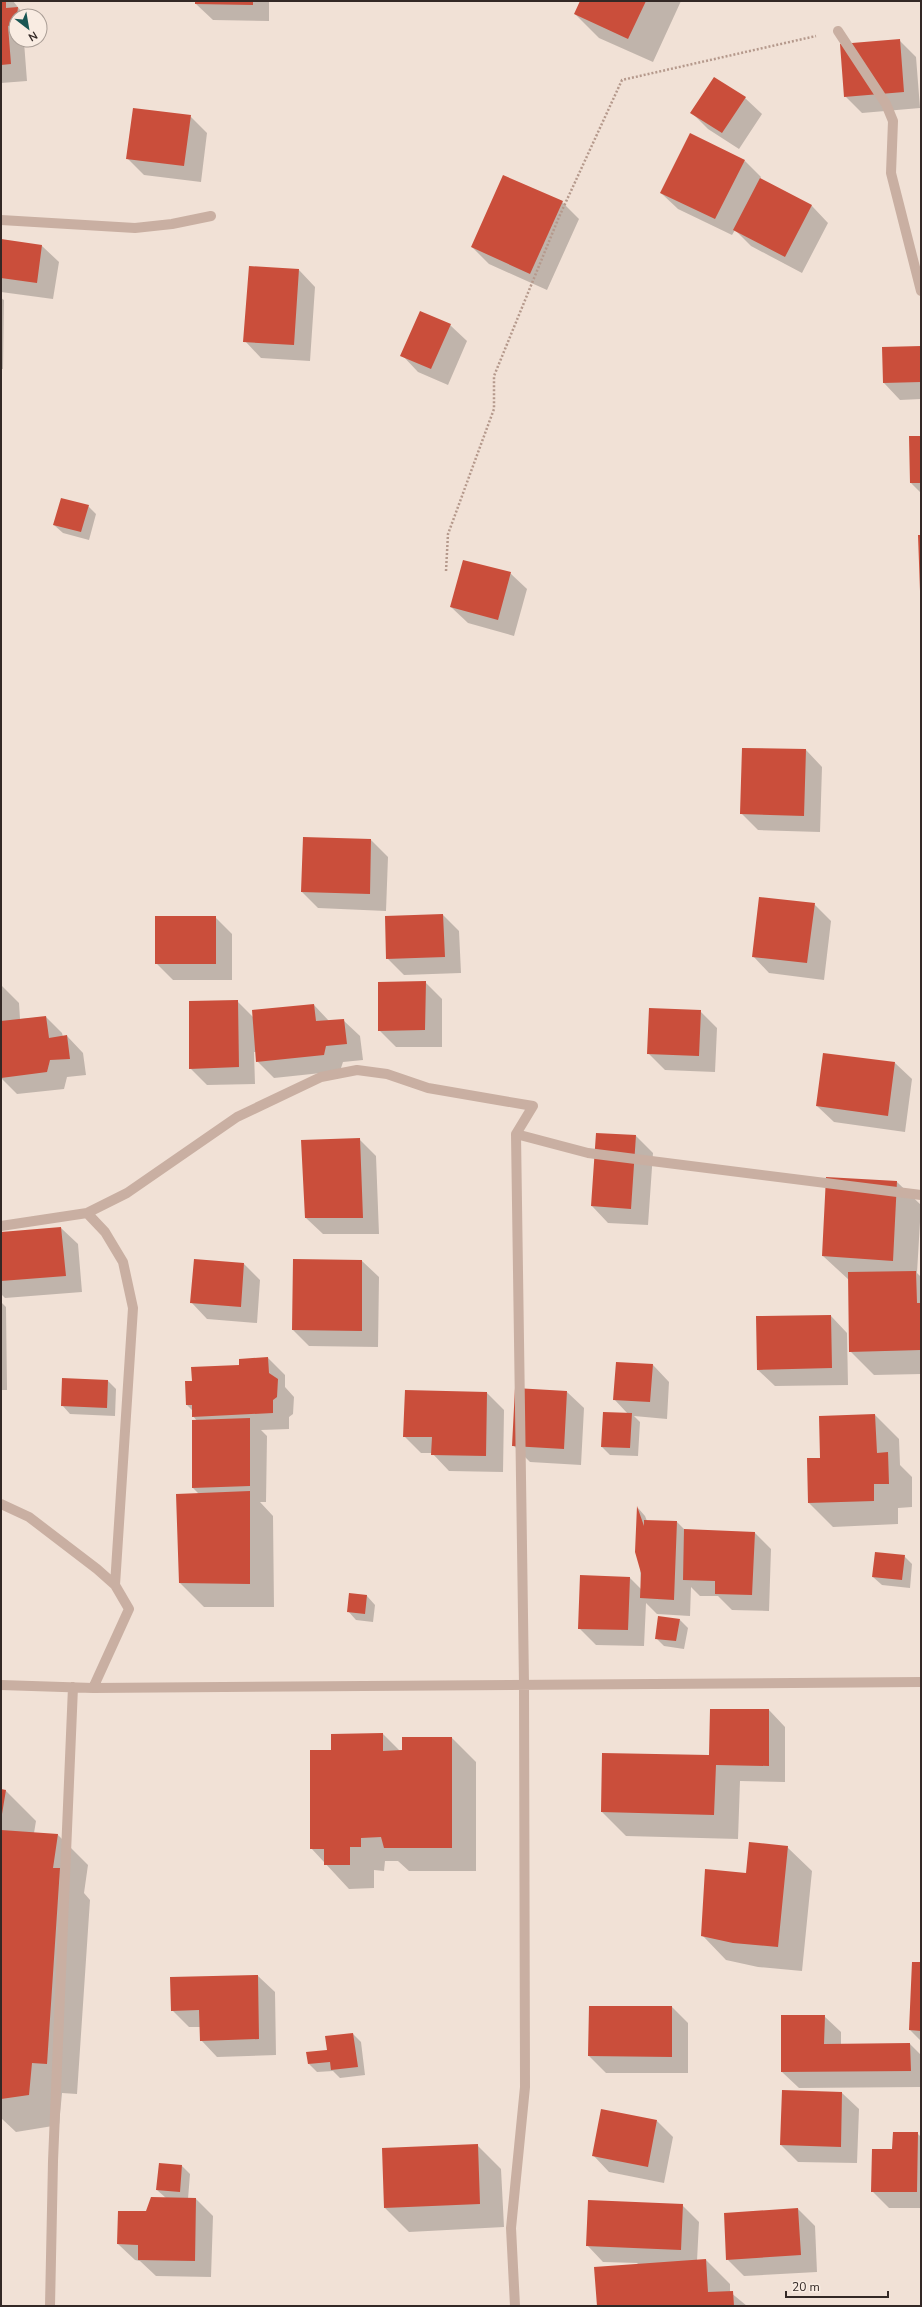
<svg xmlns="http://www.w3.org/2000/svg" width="922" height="2307" font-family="'Nunito Sans',sans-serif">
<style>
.shadow{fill:#0003}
.building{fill:#ca4e3b}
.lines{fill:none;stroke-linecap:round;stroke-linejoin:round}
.path{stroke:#b5998c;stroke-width:2.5;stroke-dasharray:2 2;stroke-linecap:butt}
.minor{stroke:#c9afa2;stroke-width:10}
</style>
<rect width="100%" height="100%" fill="#f1e1d6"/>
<path class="shadow" d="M1 1H13L25 16H16V40H35L24 42 27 81 1 83Z
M196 1H269V21L213 20 196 4Z
M581 1H681L653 62 599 38 575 14Z
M899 40 916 57 920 108 862 113 845 96Z
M745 98 762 114 739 149 708 129 692 113Z
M190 116 207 133 201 182 144 175 127 158Z
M745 161 761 177 760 179 812 206 828 223 802 273 751 246 735 230 732 235 678 209 661 193Z
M562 202 579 219 547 290 489 264 472 247Z
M1 240 42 246 59 262 53 299 1 292Z
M299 270 315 287 310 361 261 358 245 341Z
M1 298 4 300 3 369H1Z
M450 325 467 341 448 385 418 372 402 355Z
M921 347V399L900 400 884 383Z
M921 437V493L911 483Z
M88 506 96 514 89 540 63 533 54 525Z
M510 573 527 589 514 636 468 623 451 607Z
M806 750 822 767 820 832 758 830 741 813Z
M371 840 388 857 386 911 318 908 302 892Z
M814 904 831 921 824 980 769 973 753 956Z
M443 915 459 931 461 973 404 975 387 958Z
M215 917 232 934V980H173L156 963Z
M425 982 442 999V1047H396L379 1030Z
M1 985 19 1003 20 1019 46 1017 62 1033 63 1037 67 1036 83 1053 86 1075 67 1077 64 1089 17 1094 1 1078Z
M237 1001 253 1017 314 1005 329 1021 343 1020 360 1036 363 1060 343 1062 340 1071 274 1078 257 1061 256 1052H254L255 1084 207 1085 190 1068Z
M700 1011 717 1028 715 1072 665 1070 648 1053Z
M895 1063 912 1079 905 1132 834 1122 817 1106Z
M597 1134 636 1136 653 1153 648 1225 608 1223 592 1206Z
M359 1139 376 1156 379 1234H323L306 1218Z
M827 1178 897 1182 921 1205 917 1273 921 1277V1374L874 1375 850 1351 849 1280 823 1256Z
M61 1228 78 1244 82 1292 5 1298 1 1294V1233Z
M294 1260 362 1261 379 1277 378 1347 309 1346 293 1330Z
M244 1264 260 1280 257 1323 207 1319 191 1302Z
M1 1302 6 1307 7 1390H1Z
M831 1316 847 1333 848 1385 775 1386 758 1370Z
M268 1358 285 1375V1387L294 1397 293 1414 289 1417V1429L261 1430 267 1436 266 1502H260L273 1516 274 1607H204L180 1583 177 1495 199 1494 193 1488 197 1421 193 1416V1411L187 1405 186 1382H193Z
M653 1365 669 1382 667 1419 634 1416 640 1422 638 1456 610 1455 602 1447 628 1414 614 1399Z
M63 1379 108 1381 116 1389 115 1416 70 1414 62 1405Z
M406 1391 487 1393 504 1410 503 1472 449 1471 432 1453H421L404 1436Z
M567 1392 584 1408 581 1465 530 1462 513 1445Z
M875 1415 899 1439 900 1465 912 1477V1507L898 1508V1524L833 1527 809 1503 821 1459Z
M638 1508 645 1516 647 1521 677 1522 685 1530 755 1533 771 1549 769 1611 732 1610 718 1596H700L691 1587 690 1616 657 1614 646 1603 644 1646 596 1645 579 1628 630 1578 641 1589Z
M904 1556 912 1564 910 1588 882 1585 873 1577Z
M350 1594 367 1596 375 1605 373 1622 356 1620 348 1611Z
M680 1620 688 1628 684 1649 664 1646 656 1638Z
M769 1710 785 1727V1782L740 1781 738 1839 626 1836 602 1812 711 1756Z
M383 1734 400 1751 452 1738 476 1762V1871H409L398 1861H385L384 1871 374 1870V1888L349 1889 311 1848 332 1751Z
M1 1790 6 1791 36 1821 34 1833 58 1835 88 1865 84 1893 90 1900 77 2094 62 2093 59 2125 16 2132 1 2118Z
M787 1847 812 1871 802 1971 758 1967 726 1960 702 1935 747 1874Z
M921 1963V2041L910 2030Z
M258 1976 275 1992 276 2055 217 2057 201 2040 200 2027H189L172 2010Z
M672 2007 688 2023V2073H606L589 2056Z
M824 2016 841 2032V2045L910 2044 921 2055V2087L799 2088 782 2072Z
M353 2034 361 2042 365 2075 340 2078 333 2071 317 2072 309 2064Z
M783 2091 842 2093 859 2109 857 2163 798 2162 781 2145Z
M657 2121 673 2137 664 2183 609 2172 593 2155Z
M917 2133 921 2137V2208H889L872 2191 893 2150Z
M477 2145 501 2169 504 2227 409 2232 385 2208Z
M182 2166 190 2174 188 2199H196L213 2216 211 2277 156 2276 140 2261 135 2260 118 2244 146 2212 166 2198 157 2190Z
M682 2205 699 2222 697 2261 706 2260 730 2284V2292L747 2306H598L638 2263 603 2262 587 2245Z
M798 2209 815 2226 817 2272 744 2276 727 2259Z"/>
<path class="building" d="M1 1H6V8L18 7 16 25 8 26 11 64 1 65Z
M195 1H253V5L195 4Z
M580 1H646L628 39 574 14Z
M900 39 904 92 844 97 840 44Z
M714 77 746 97 722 133 690 113Z
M133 108 191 115 184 166 126 159Z
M690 133 745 160 715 219 660 193Z
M503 175 563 201 530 274 471 247Z
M760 178 812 205 785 257 733 230Z
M1 239 42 245 37 283 1 278Z
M249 266 299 269 294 345 243 342Z
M420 311 451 324 431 369 400 356Z
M921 346V382L883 383 882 347Z
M909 436H921V483H910Z
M61 498 89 505 81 532 53 525Z
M918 535H921V591H920Z
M463 560 511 572 498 620 450 607Z
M742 748 806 749 804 816 740 814Z
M303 837 371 839 370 894 301 892Z
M759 897 815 903 807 963 752 957Z
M443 914 445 957 386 959 385 916Z
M155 916H216V964H155Z
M426 981 425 1030 378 1031V982Z
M238 1000 239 1067 189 1069V1001Z
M314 1004 316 1021 344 1019 347 1044 326 1046 324 1055 256 1062 252 1010Z
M649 1008 701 1010 699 1056 647 1054Z
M46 1016 49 1038 67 1035 70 1059 50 1060 47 1072 1 1078V1021Z
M823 1053 895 1062 888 1116 816 1106Z
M596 1133 636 1135 631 1209 591 1206Z
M360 1138 363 1218H305L301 1140Z
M826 1177 897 1181 893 1261 822 1256Z
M61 1227 66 1276 1 1281V1232Z
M194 1259 244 1263 241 1307 190 1303Z
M293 1259 362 1260V1331L292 1330Z
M916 1271 917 1303H921V1350L849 1352 848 1272Z
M831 1315 832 1368 757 1370 756 1316Z
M268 1357 269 1373 278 1379 277 1397 273 1400V1413L192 1417V1405H186L185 1381H192L191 1367 239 1365V1359Z
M616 1362 653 1364 650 1402 613 1400Z
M62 1378 108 1380 107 1408 61 1406Z
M515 1388 567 1391 564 1449 512 1446Z
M405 1390 487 1392 486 1456 431 1455 432 1437H403Z
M603 1412 632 1413 630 1448 601 1447Z
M875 1414 877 1453 888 1452 889 1484H874V1501L808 1503 807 1458H820L819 1416Z
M250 1418V1486L192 1488V1420Z
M250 1491V1584L179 1583 176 1494Z
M637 1506 644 1526V1520L677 1521 674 1600 640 1598 641 1573 635 1552Z
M684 1529 755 1532 752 1595 715 1594V1581L683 1580Z
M875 1552 905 1555 902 1580 872 1577Z
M580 1575 630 1577 628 1630 578 1629Z
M349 1593 367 1595 365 1614 347 1612Z
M658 1616 680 1619 676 1641 655 1639Z
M710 1709H769V1766L716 1765 714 1815 601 1812 602 1753 709 1755Z
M383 1733V1751L402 1750V1737H452V1848H384L381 1837 361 1838V1847H350V1865H324V1849H310V1750H331V1734Z
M1 1789 6 1790 2 1814H1Z
M1 1830 58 1834 53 1868H60L47 2064 32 2063 29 2095 1 2099Z
M749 1842 788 1846 778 1947 733 1943 701 1936 705 1869 746 1873Z
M912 1962H921V2031L909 2030Z
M258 1975 259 2039 200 2041 199 2010 171 2011 170 1977Z
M589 2006H672V2057L588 2056Z
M781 2015H825L824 2044 910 2043 911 2071 781 2072Z
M353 2033 358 2067 331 2070 330 2062 308 2064 306 2052 327 2050 325 2036Z
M782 2090 842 2092 841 2147 780 2145Z
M601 2109 657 2120 648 2167 592 2156Z
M893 2132H918L917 2192H871L872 2149H892Z
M478 2144 480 2204 384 2208 382 2148Z
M159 2163 182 2165 180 2192 156 2190Z
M151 2197 196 2198 195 2261 138 2260V2245L117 2244 118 2211H146Z
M588 2200 683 2204 681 2250 586 2246Z
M798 2208 801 2255 726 2260 724 2213Z
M706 2259 708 2292 733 2291 734 2306H597L594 2267Z"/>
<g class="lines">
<path class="path" d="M446 571 448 534 494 409V376L559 217 622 80 816 36"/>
<path class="minor" d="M838 31 886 104 893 121 891 173 921 291
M1 220 135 228 172 224 211 216
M87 1213 127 1193 237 1117 321 1077 357 1070 387 1074 428 1088 533 1106 516 1134 588 1153 921 1195
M1 1226 87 1213 105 1232 123 1262 133 1308 115 1585
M1 1504 29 1517 97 1569 115 1585 129 1609 93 1688
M1 1685 93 1688 921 1682
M50 2306 53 2161 73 1687
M515 2306 511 2228 525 2087 524 1684 516 1134"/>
</g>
<rect width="922" height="2307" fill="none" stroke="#332825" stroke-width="4"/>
<g transform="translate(28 28) rotate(149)"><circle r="19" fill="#f9ece2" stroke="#aa9e96"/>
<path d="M0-3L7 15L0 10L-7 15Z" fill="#195653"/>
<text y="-6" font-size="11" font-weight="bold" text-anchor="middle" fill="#332825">N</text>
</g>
<path d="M786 2291v6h102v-6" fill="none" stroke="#332825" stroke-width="2"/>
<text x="792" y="2291" font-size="12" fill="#332825" stroke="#f9ece2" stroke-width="3" paint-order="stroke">20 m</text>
</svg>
